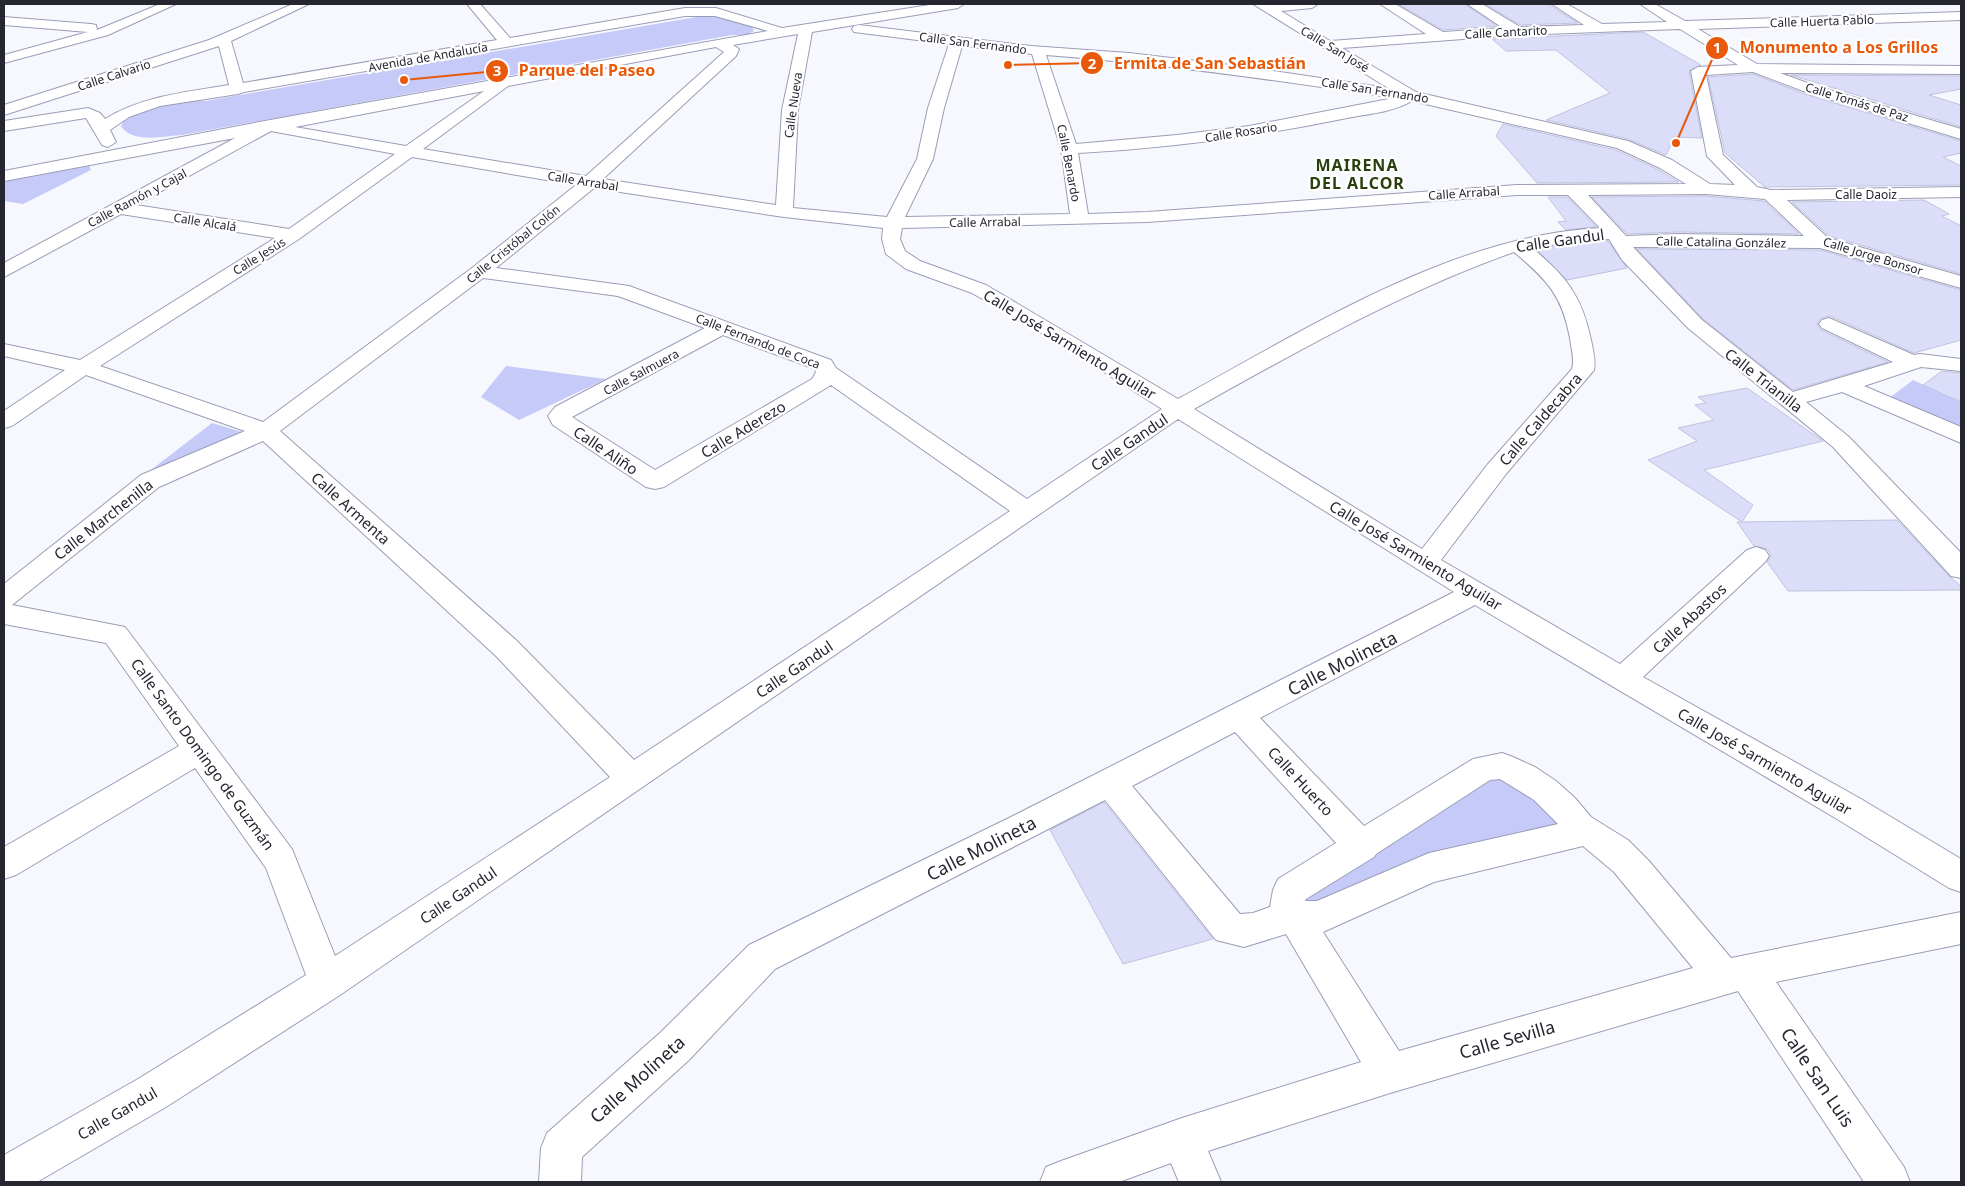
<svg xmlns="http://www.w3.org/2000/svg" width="1965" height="1186" font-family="'Noto Sans',sans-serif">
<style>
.green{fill:#c6caf8}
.building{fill:#dbddf9;stroke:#c0c3de}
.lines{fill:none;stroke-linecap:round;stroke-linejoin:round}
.minor-casing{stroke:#9a9db7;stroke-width:2}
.minor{fill:#fff;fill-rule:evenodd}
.labels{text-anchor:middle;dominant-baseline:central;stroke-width:4.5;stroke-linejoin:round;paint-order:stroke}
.far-street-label{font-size:12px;fill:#252630;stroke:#fff}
.street-label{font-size:15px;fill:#252630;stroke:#fff}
.far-district-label{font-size:16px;font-weight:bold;letter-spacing:1px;fill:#29400d;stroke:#fff}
.near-street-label{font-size:18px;fill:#252630;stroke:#fff}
.leader{fill:none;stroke:#e8590c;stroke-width:2}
.callout-dot{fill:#e8590c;stroke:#fff;stroke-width:2}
.mark-label{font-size:15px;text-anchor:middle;font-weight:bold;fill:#fff}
.callout-label{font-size:16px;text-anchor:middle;font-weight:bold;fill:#e8590c;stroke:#fff;stroke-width:4.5;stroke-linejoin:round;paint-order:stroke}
</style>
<rect width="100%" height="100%" fill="#f7f8fe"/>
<path class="green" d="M714 14 752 26 754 31 747 35H732L182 135C164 136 132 144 121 126 132 104 183 100 205 101Z
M88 163 91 170 23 204 4 201V179Z
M506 366 606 379 519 420 481 397Z
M1913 380 1961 402V430L1888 399Z
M212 423 249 434 143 476Z
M1490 776 1521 784 1564 825 1331 904H1303L1304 890Z"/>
<path class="building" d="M1398 4H1465L1497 26 1443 30Z
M1485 4H1548L1578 23 1520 25Z
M1643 32 1701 65 1689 71 1702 138 1675 137 1666 155 1628 139 1546 120 1610 93 1556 50 1506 51 1492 39Z
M1753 74 1805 94 1961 141V153L1943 157 1961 166V185L1765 187 1725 153 1708 77Z
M1791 75 1961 76V89L1929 95 1961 105V127Z
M1503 124 1616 150 1659 170 1679 182 1537 183 1496 136Z
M1706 196 1764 201 1799 234 1678 232 1627 234 1592 197Z
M1548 197H1567L1596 227 1566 230 1558 222 1566 221Z
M1924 200 1949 214 1942 216 1961 226V274L1829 236 1792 202Z
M1608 241 1627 268 1567 280 1536 249 1575 243Z
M1637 249 1820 250 1961 290V340L1914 353 1830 316 1821 318 1817 324 1821 330 1888 362 1793 390 1703 319Z
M1942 371 1961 373V402L1923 385Z
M1747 388 1823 441 1704 470 1753 505 1742 522 1648 460 1697 441 1678 428 1714 420 1695 405 1706 403 1698 397Z
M1897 520 1950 577 1961 586V590L1788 591 1767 562 1771 555 1767 549 1754 546 1737 522Z
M1104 802 1213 939 1123 964 1050 830Z"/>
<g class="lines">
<defs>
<path id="minor" d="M160 4H176L108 35 4 63V55L88 32 4 25V17L91 24 96 25 97 30Z
M293 4H309L231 41 243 83 497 40 467 4H480L510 38 685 8H716L782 28 936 4H964L958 8 812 32 798 110 793 208 887 217 917 159 928 108 949 44 854 32 852 29 854 26 859 25 1031 46 1129 53 1247 67 1388 88 1253 4H1318L1312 8 1281 11 1330 41 1426 34 1380 4H1395L1443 32 1503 28 1467 4H1482L1520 27 1584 25 1552 4H1567L1602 24 1667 22 1640 4H1655L1685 21 1961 12V20L1698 29 1757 64 1961 66V74L1780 73 1816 86 1961 129V139L1806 92 1753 72 1706 75 1723 155 1757 187 1771 190 1961 187V197L1787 200 1828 238 1961 276V288L1820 248 1633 247 1702 320 1793 392 1893 362 1822 328 1819 324 1822 320 1829 318 1914 355 1920 354 1961 359V371L1921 367 1864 386 1961 427V443L1842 392 1806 402 1849 437 1961 553V578L1951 576 1833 447 1688 328 1622 260 1609 239 1575 241 1532 248C1566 276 1582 296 1591 340 1593 350 1596 360 1594 370L1506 474 1441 560 1620 664 1747 550 1756 547 1765 550 1769 556 1765 562 1643 677 1861 799 1961 859V892L1949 888 1837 819 1475 605 1260 718 1364 826 1473 759 1502 753 1513 757 1535 767 1556 781 1575 798 1591 817 1628 840 1649 861 1731 958 1961 912V944L1776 982 1904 1167 1910 1182H1864L1738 991 1390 1093 1208 1151 1221 1182H1179L1171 1163 1119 1182H1040L1046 1167 1061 1161 1182 1118 1361 1062 1286 934 1244 947 1216 940 1105 800 775 969 689 1060 582 1157 581 1182H539L541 1148 547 1133 661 1032 749 945 1015 815 1454 592 1178 419 340 995 166 1107 37 1182H4V1155L138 1079 306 975 266 868 195 768 16 875 4 879V847L179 746 106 643 4 624V584L141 475 245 431 86 375 12 426 4 428V411L65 370 4 356V344L80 360 275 238 121 214 4 277V263L235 138 4 181V171L270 120 768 31 715 16H685L244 92 238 94 160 106 129 117 110 130 116 142 108 147 102 145 86 118 4 131V121L88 108 100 113 105 119C142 96 187 92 229 85L219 46 4 115V105L209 40ZM1680 29 1738 65 1698 67 1691 71 1707 156 1735 185 1710 184 1672 160 1628 141 1416 92 1342 48 1517 35ZM798 34 782 110 776 205 603 179 736 56 739 49 733 45ZM962 46 1032 54 1061 149 1070 214 905 217 933 159 944 108ZM716 47 724 52 586 176 423 149 508 86ZM1046 55C1163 64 1278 80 1394 98L1249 126 1177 135 1076 144ZM484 91 406 146 295 127ZM1412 101 1617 148 1660 168 1686 184 1517 185 1147 212 1088 214 1078 153C1167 148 1255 137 1342 119 1365 114 1391 113 1412 101ZM271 131 395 154 289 229 136 205ZM412 157 576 185 472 268 263 422 100 366 299 239ZM594 188 784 217 883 228 882 239 886 254 906 269 972 293 1055 341 1162 409 1027 499 836 368 831 360 629 286 496 268ZM1706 194 1765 199 1804 236 1678 234 1626 236 1588 195ZM1517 195H1568L1600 228C1453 235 1305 330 1178 399L986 285 920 261 905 251 900 239 902 228 1147 222ZM1514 252C1547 280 1562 295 1570 338 1571 348 1575 359 1572 369L1488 464 1422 549 1194 409C1298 351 1401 292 1514 252ZM483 278 618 296 705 328 555 407 548 416 553 425 646 487 655 489 664 487 831 385 1010 511 634 760 516 640 280 431ZM723 335 815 369 816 372 812 379 655 470 572 417ZM263 441 496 656 610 777 335 956 292 849 125 627 12 605 159 487ZM1235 732 1336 843 1278 879 1273 890 1270 907 1253 913 1240 914 1132 786ZM1500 779 1534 800 1558 824 1429 853 1317 901H1305L1306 899 1374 857 1376 854 1490 780ZM1583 846 1614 872 1693 968 1399 1051 1323 932 1434 882Z"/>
</defs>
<use href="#minor" class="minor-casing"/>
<use href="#minor" class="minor"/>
</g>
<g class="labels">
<g class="far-street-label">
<text transform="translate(1822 21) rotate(-2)">Calle Huerta Pablo</text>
<text transform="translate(1506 32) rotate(-3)">Calle Cantarito</text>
<text transform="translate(973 43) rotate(7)">Calle San Fernando</text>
<text transform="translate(1335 49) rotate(31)">Calle San José</text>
<text transform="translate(428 57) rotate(-10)">Avenida de Andalucía</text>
<text transform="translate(114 75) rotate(-18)">Calle Calvario</text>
<text transform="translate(1375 90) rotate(9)">Calle San Fernando</text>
<text transform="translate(1857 102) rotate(17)">Calle Tomás de Paz</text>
<text transform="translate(793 105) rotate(-82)">Calle Nueva</text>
<text transform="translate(1241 132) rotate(-9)">Calle Rosario</text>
<text transform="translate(1069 163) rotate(79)">Calle Benardo</text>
<text transform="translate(583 181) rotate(9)">Calle Arrabal</text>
<text transform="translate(1464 193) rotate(-4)">Calle Arrabal</text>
<text x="1866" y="194">Calle Daoiz</text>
<text transform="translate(137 198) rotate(-28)">Calle Ramón y Cajal</text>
<text transform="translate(205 222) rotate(9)">Calle Alcalá</text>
<text transform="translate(985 222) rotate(-1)">Calle Arrabal</text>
<text transform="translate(1721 242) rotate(1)">Calle Catalina González</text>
<text transform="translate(513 244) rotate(-39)">Calle Cristóbal Colón</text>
<text transform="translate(259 256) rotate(-32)">Calle Jesús</text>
<text transform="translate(1873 256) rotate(17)">Calle Jorge Bonsor</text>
<text transform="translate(758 341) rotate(21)">Calle Fernando de Coca</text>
<text transform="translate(641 372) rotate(-28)">Calle Salmuera</text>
</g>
<g class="street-label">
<text transform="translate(1560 240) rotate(-8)">Calle Gandul</text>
<text transform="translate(1070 344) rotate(31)">Calle José Sarmiento Aguilar</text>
<text transform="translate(1764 380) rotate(38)">Calle Trianilla</text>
<text transform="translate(1540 419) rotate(-49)">Calle Caldecabra</text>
<text transform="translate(743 429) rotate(-31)">Calle Aderezo</text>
<text transform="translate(1129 442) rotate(-34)">Calle Gandul</text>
<text transform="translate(606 450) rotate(34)">Calle Aliño</text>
<text transform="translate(351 508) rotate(42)">Calle Armenta</text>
<text transform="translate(103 519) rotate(-38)">Calle Marchenilla</text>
<text transform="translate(1416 555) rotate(31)">Calle José Sarmiento Aguilar</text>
<text transform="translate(1689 618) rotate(-43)">Calle Abastos</text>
<text transform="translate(794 669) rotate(-34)">Calle Gandul</text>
<text transform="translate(203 754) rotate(54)">Calle Santo Domingo de Guzmán</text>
<text transform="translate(1765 761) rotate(30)">Calle José Sarmiento Aguilar</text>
<text transform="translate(1301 781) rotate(47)">Calle Huerto</text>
<text transform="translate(458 895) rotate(-34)">Calle Gandul</text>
<text transform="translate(117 1113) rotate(-30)">Calle Gandul</text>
</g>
<g class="far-district-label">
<text x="1357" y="165">MAIRENA<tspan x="1357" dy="18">DEL ALCOR</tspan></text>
</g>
<g class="near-street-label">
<text transform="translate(1342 663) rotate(-27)">Calle Molineta</text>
<text transform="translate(981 848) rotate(-27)">Calle Molineta</text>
<text transform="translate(1507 1039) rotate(-16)">Calle Sevilla</text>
<text transform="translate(1818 1077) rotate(56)">Calle San Luis</text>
<text transform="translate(637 1079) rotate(-42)">Calle Molineta</text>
</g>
</g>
<path class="leader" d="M1676 143L1717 48M1008 65L1092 63M404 80L497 71"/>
<g class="callout-dot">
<circle cx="1676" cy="143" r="5"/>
<circle cx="1008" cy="65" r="5"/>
<circle cx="404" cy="80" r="5"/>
<circle cx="1717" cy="48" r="12"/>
<circle cx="1092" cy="63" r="12"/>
<circle cx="497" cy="71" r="12"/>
</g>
<g class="mark-label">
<text x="1717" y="53">1</text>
<text x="1092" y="69">2</text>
<text x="497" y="76">3</text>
</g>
<g class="callout-label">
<text x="1839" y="53">Monumento a Los Grillos</text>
<text x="1210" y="69">Ermita de San Sebastián</text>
<text x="587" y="76">Parque del Paseo</text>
</g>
<rect width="1965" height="1186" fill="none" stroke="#252630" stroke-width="10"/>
</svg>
